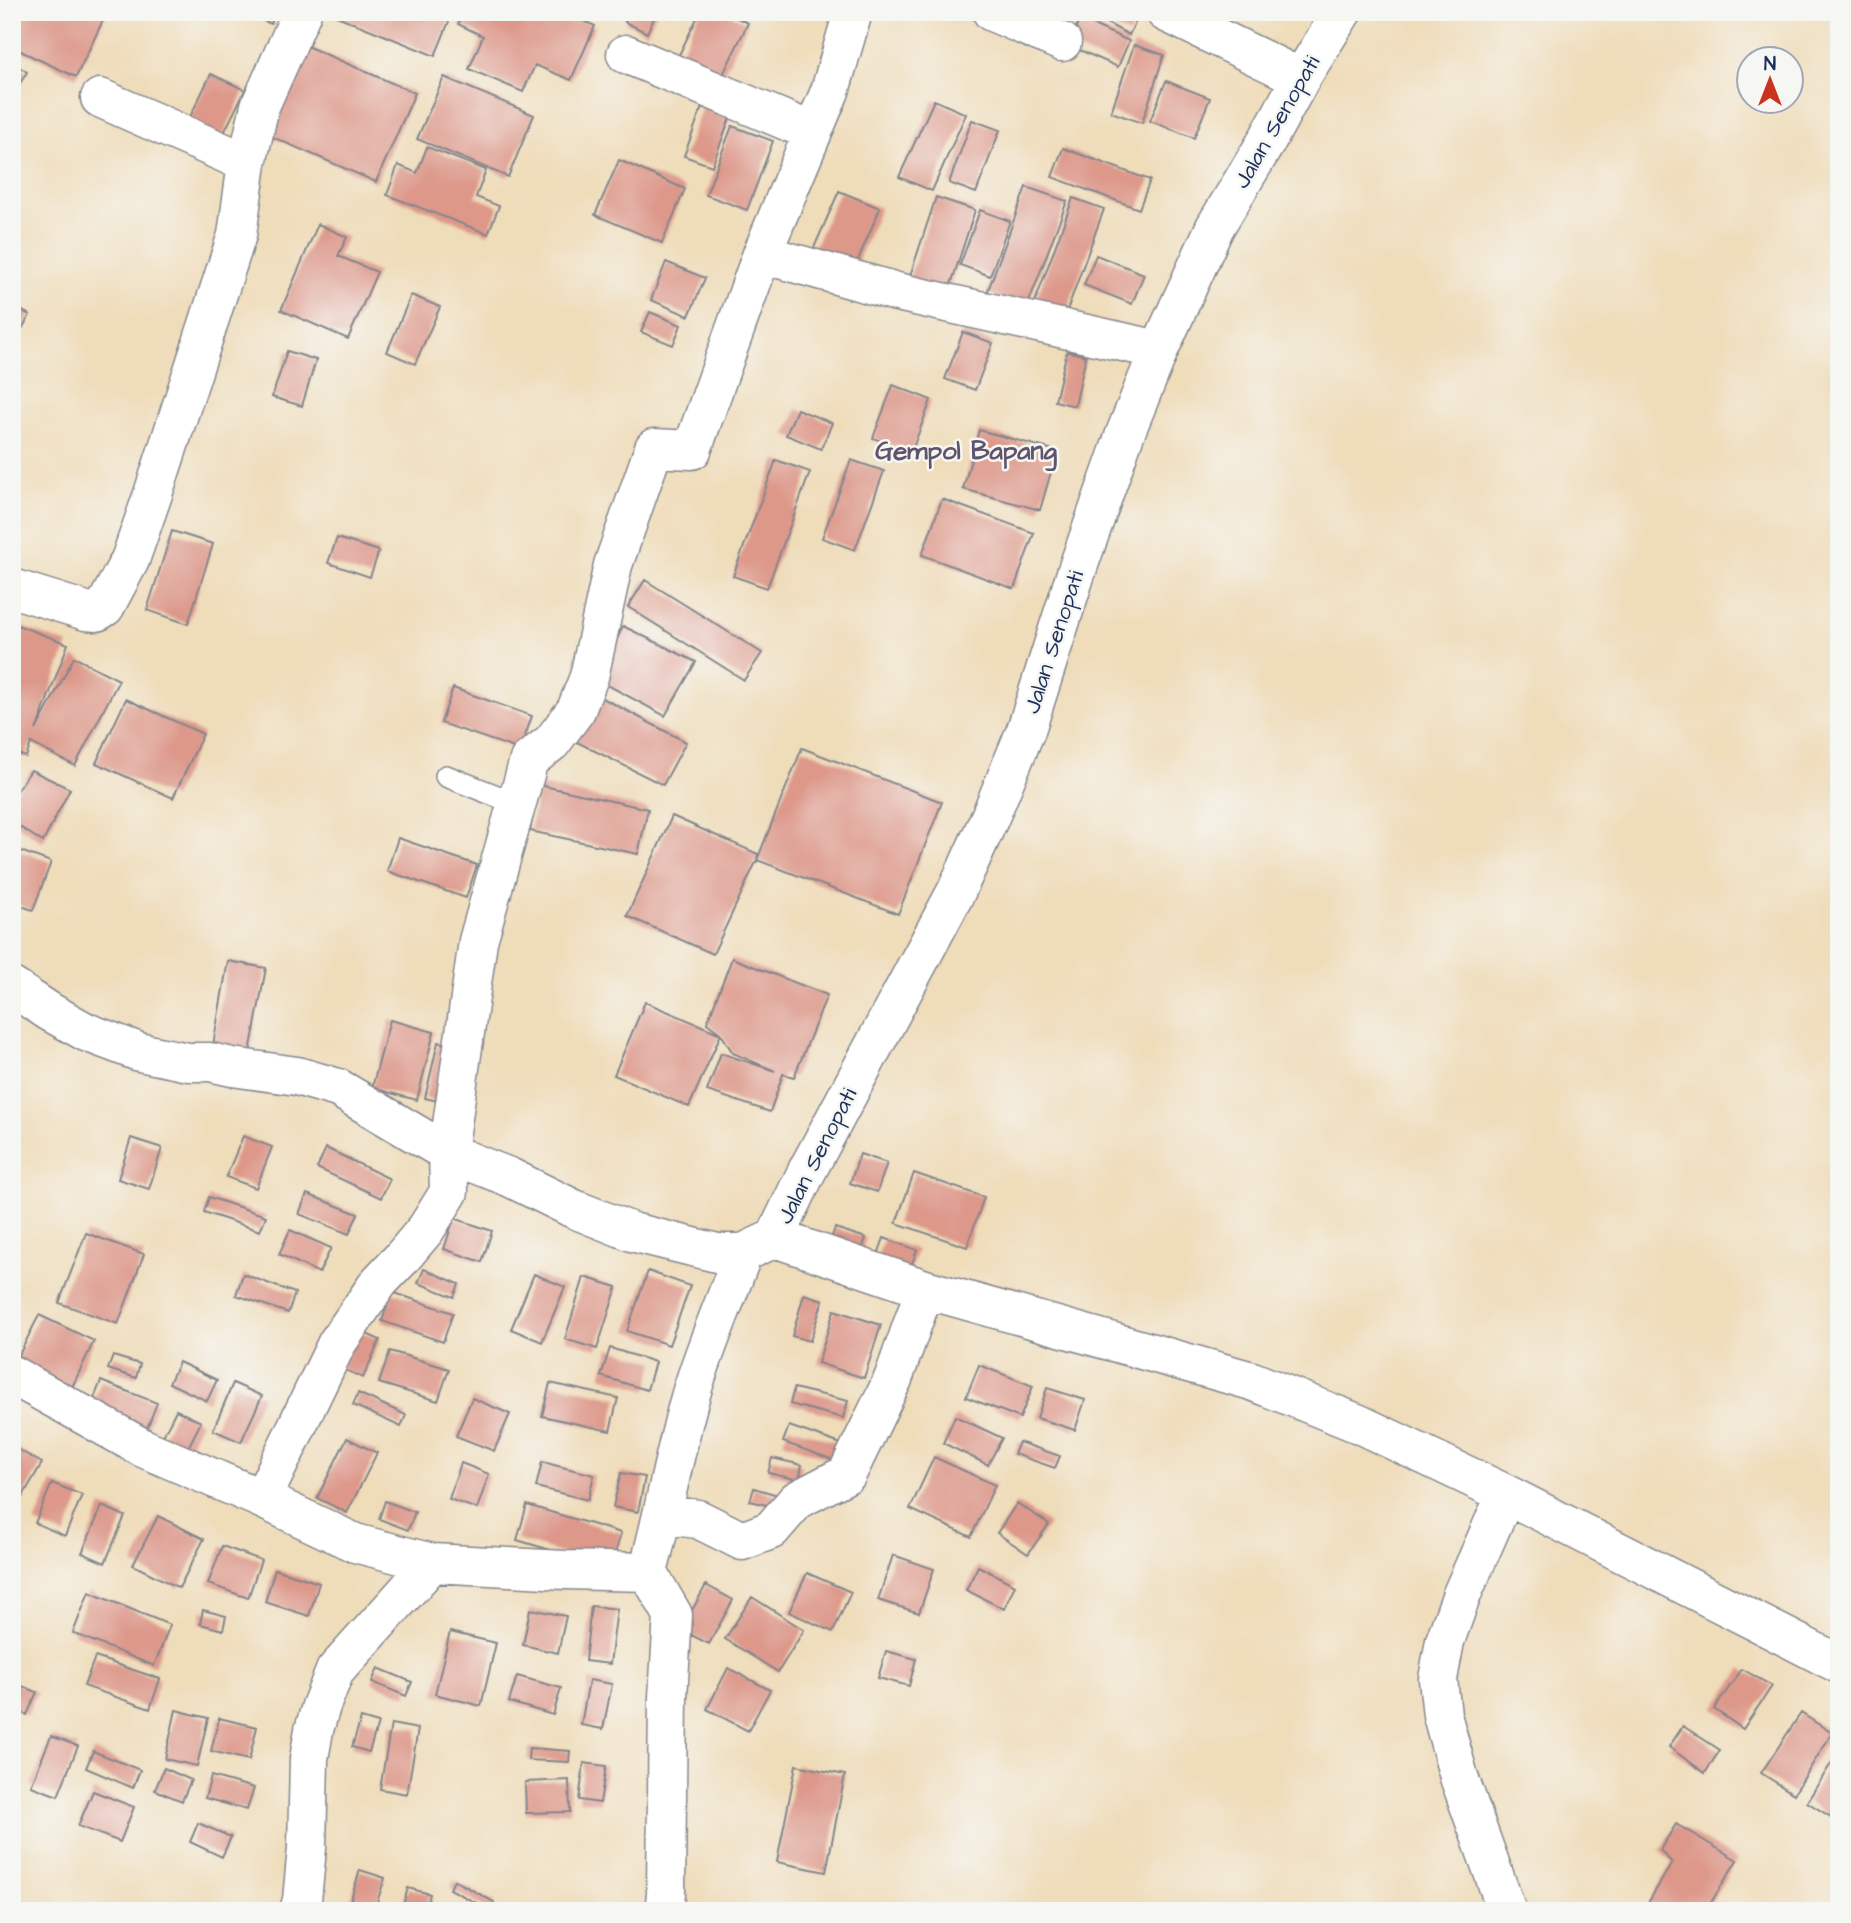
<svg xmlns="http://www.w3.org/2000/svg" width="1851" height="1923" font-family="'Architects Daughter',sans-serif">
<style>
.building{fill:#dd988a}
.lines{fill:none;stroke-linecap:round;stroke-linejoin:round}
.service-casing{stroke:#85868c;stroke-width:24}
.minor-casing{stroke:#85868c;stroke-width:41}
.service{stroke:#fff;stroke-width:21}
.minor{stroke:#fff;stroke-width:38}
.labels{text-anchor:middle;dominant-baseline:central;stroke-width:5;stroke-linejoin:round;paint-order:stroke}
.street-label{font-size:23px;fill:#1b2f5e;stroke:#f6f6f2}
.quarter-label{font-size:26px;font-weight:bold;fill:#5f546d;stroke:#f6f6f2}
</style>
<rect width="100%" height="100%" fill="#f6f6f2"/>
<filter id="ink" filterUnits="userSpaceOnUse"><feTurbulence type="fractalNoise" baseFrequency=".0143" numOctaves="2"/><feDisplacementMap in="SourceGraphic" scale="14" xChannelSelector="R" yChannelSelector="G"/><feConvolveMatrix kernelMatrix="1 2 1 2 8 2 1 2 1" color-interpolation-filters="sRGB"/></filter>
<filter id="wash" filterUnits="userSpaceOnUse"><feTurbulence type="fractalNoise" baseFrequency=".00686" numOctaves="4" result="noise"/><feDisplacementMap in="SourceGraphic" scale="28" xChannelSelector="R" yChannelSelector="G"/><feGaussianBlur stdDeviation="1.57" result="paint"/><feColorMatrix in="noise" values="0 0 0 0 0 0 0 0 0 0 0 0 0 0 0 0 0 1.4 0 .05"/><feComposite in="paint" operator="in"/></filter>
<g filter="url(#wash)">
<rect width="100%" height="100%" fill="#efdcb9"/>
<g id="blocks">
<path class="building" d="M12 12H107L76 77 12 47Z
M244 12H276L271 24Z
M327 12H453L435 56Z
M463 12H564L595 26 571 80 535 65 523 92 469 69 483 36 458 24Z
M630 12H657L647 33 625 22Z
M700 12H725L748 23 718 85 675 63Z
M1026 12H1074L1064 32Z
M1086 12H1140L1129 35Z
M1080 19 1129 41 1118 67 1068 45Z
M302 44 415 93 376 182 263 133Z
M1134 45 1164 55 1142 123 1111 112Z
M12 62 27 72 12 96Z
M211 74 245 90 218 145 184 129Z
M444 77 534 115 508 177 417 139Z
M1166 81 1210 98 1194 138 1150 121Z
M934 100 966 114 932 191 899 177Z
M702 107 730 118 712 166 684 156Z
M972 120 1000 130 976 193 949 183Z
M732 126 773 141 747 210 706 195Z
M427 147 486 170 476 197 499 206 488 234 387 195 398 165 417 173Z
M1063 148 1150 180 1139 209 1052 177Z
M619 160 685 189 662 243 595 215Z
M1026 187 1067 201 1027 307 987 293Z
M839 191 880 208 855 267 813 250Z
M936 197 975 210 948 294 908 282Z
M1073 198 1104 209 1062 324 1031 313Z
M980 210 1010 221 990 276 960 265Z
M318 224 347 237 338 256 377 272 348 339 281 310Z
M1096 255 1144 274 1132 304 1084 285Z
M666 262 705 278 689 316 651 300Z
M411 295 440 307 415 364 387 352Z
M12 306 30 315 12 346Z
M650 312 681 325 673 345 641 332Z
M963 332 993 343 975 390 945 379Z
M287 351 316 360 302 406 272 397Z
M1067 351 1086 356 1075 406 1055 401Z
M893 385 931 400 911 453 873 438Z
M797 409 832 423 821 449 786 435Z
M979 430 1057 451 1040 510 963 489Z
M776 460 810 472 767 588 733 576Z
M851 460 884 471 855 550 822 538Z
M942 499 1034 533 1014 589 922 555Z
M172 531 213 544 188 624 147 610Z
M337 538 379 551 370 577 328 563Z
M645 580 762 653 744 680 628 607Z
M12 623 68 644 36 730 74 657 119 680 75 766 31 743 26 757 12 752Z
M623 626 696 662 665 716 598 680Z
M453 688 532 716 520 750 441 723Z
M597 695 686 742 663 785 571 739Z
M126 699 203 734 173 798 96 763Z
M802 748 942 802 898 914 757 860Z
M31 770 70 789 43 842 12 822V798Z
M539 785 648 809 638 854 530 831Z
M672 816 758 854 757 860 713 954 627 916Z
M398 838 477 865 466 898 387 871Z
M12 848 51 862 33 910 12 903Z
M732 958 827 995 794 1077 783 1074 770 1112 707 1091 721 1053 775 1071 733 1053 721 1034 707 1023Z
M228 961 266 968 247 1068 210 1062Z
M645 1002 721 1034 689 1107 614 1075Z
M390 1020 434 1032 417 1100 372 1088Z
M438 1042 455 1047 442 1102 425 1098Z
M243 1136 272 1147 256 1188 226 1177Z
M131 1138 162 1148 149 1189 118 1179Z
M326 1148 390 1179 381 1198 317 1168Z
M860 1154 887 1163 877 1192 850 1183Z
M914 1173 984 1197 967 1247 896 1223Z
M307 1194 358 1214 349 1234 299 1214Z
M209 1197 266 1216 260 1231 204 1212Z
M454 1218 492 1231 482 1262 444 1249Z
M835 1228 866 1238 859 1258 828 1248Z
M290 1230 331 1248 319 1273 279 1254Z
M86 1233 144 1254 118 1324 59 1303Z
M884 1238 917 1250 908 1275 875 1263Z
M424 1269 459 1284 454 1297 418 1283Z
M648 1271 690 1286 669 1345 627 1331Z
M243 1274 295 1293 288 1313 236 1295Z
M534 1274 565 1287 542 1342 511 1329Z
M584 1277 617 1287 597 1349 565 1339Z
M392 1292 453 1313 443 1342 382 1321Z
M804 1294 823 1300 810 1341 792 1336Z
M834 1310 881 1325 864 1378 818 1363Z
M39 1315 94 1341 66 1400 15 1363Z
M358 1330 380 1340 363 1378 341 1368Z
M610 1348 655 1362 647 1390 601 1376Z
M390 1351 449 1369 438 1401 379 1383Z
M113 1356 140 1364 136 1378 108 1369Z
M179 1362 217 1380 207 1401 169 1383Z
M979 1365 1033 1386 1020 1418 966 1397Z
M101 1381 157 1403 145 1433 89 1411Z
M233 1383 262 1396 241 1442 213 1430Z
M550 1383 618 1398 610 1431 542 1416Z
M794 1388 848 1401 843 1418 790 1404Z
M1047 1388 1085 1400 1075 1430 1037 1418Z
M358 1393 406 1415 401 1427 353 1405Z
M472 1398 510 1414 494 1451 456 1436Z
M176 1410 201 1422 187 1450 162 1438Z
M955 1416 1002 1438 988 1465 943 1443Z
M789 1426 844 1445 839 1462 783 1442Z
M347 1438 377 1453 347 1513 317 1498Z
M1019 1442 1060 1456 1055 1468 1014 1454Z
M12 1446 42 1463 20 1501 12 1497Z
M934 1457 995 1485 971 1537 910 1509Z
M772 1458 802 1465 799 1480 768 1473Z
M542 1462 594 1475 588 1500 536 1487Z
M461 1463 489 1474 477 1509 449 1499Z
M621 1473 645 1477 638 1512 613 1507Z
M52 1483 82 1495 65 1536 35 1523Z
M754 1488 778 1495 775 1507 750 1501Z
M385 1501 415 1512 408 1530 379 1519Z
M1017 1503 1049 1524 1028 1554 997 1533Z
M527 1505 621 1533 611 1568 517 1540Z
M102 1506 125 1516 105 1563 82 1553Z
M158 1516 204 1539 179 1588 133 1565Z
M222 1546 261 1560 248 1598 208 1584Z
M893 1555 934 1569 919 1613 878 1600Z
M978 1566 1015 1585 1004 1609 966 1590Z
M275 1569 319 1583 309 1616 265 1602Z
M807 1573 851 1592 833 1632 789 1612Z
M706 1585 733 1600 709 1644 681 1630Z
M89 1592 170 1625 154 1666 73 1633Z
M752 1597 804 1630 778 1672 725 1639Z
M591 1606 617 1609 610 1664 585 1661Z
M530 1609 566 1616 558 1653 523 1645Z
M203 1610 226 1616 223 1630 200 1624Z
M450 1632 496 1643 481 1706 435 1694Z
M886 1651 916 1659 909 1686 878 1678Z
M95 1657 160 1679 150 1709 84 1686Z
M378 1668 412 1682 406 1696 372 1682Z
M728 1668 770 1690 748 1731 707 1709Z
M1742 1669 1772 1686 1743 1729 1714 1709Z
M517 1676 561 1688 553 1715 509 1702Z
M589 1680 612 1684 603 1729 581 1725Z
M12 1682 37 1692 27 1715 12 1708Z
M176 1710 208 1718 197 1766 165 1759Z
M1801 1713 1832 1733 1794 1794 1761 1773Z
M219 1718 257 1727 249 1760 211 1751Z
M361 1718 378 1723 369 1752 352 1747Z
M391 1724 418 1729 407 1794 380 1789Z
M1683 1726 1720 1750 1705 1773 1669 1747Z
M51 1736 78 1746 58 1796 31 1786Z
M529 1748 570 1751 569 1762 528 1760Z
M93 1751 140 1770 133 1788 86 1768Z
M1832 1762 1839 1766V1822L1807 1802Z
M584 1763 606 1766 600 1803 579 1800Z
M796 1765 845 1775 826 1872 777 1862Z
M164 1768 191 1780 182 1801 155 1790Z
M211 1776 254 1788 247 1810 205 1798Z
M569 1780 570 1812 526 1813 525 1782Z
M93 1791 134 1807 120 1842 78 1826Z
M198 1823 231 1837 222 1857 190 1842Z
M1676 1824 1737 1860 1706 1911H1661L1648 1903 1672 1863 1660 1850Z
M360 1870 385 1878 374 1911H347Z
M454 1880 494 1902 489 1910 450 1889Z
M408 1888 430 1894 425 1911H401Z"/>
</g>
</g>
<g filter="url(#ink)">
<use href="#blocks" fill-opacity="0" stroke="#85868c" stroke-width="2"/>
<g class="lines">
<defs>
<path id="service" d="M446 776 517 804"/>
<path id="minor" d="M992 12 1062 42
M1165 12 1301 78
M626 54 813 132
M100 98 247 163
M762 254 897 292 1159 350
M12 588 86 611 97 612 105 607 130 560 153 494 237 235 247 163 260 106 302 12
M12 987 50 1012 86 1032 139 1052 188 1062H210L232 1067 297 1076 338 1088 448 1153 509 1177 574 1209 632 1232 717 1253H743L775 1238 807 1171 956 892 990 817 1026 730 1076 573 1125 434 1159 350 1215 227 1265 144 1301 78 1342 12
M775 1238 925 1289 1252 1381 1359 1424 1506 1494 1839 1664
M12 1375 143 1448 262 1499 355 1543 432 1563 565 1570 648 1572
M1506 1494 1462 1594 1445 1641 1438 1679 1442 1715 1459 1777 1507 1911
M262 1499 337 1343 379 1282 400 1260 426 1229 449 1192 448 1153 478 941 529 760 552 742 576 710 589 677 613 565 654 448 692 450 762 254 830 91 853 12
M663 1515 698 1519 742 1541 771 1530 797 1500 847 1474 893 1379 925 1289
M299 1911 302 1900 307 1848 309 1759 314 1730 321 1706 335 1671 432 1563
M664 1911 666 1894 668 1697 673 1615 648 1572C664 1513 674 1453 691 1394 705 1347 726 1300 743 1253"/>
</defs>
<use href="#service" class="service-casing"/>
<use href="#minor" class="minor-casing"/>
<use href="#service" class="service"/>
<use href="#minor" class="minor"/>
</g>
</g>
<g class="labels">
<g class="street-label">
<text transform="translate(1277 122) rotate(-60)">Jalan Senopati</text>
<text transform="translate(1054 642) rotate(-72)">Jalan Senopati</text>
<text transform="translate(817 1156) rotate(-63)">Jalan Senopati</text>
</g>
<g class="quarter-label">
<text x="966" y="451">Gempol Bapang</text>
</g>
</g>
<rect width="1851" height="1923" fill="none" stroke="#f6f6f2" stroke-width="42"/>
<g transform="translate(1770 80)"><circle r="33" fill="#f6f6f2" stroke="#9ea6b7" stroke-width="2"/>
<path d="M0-5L12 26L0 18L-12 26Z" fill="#c8321e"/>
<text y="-10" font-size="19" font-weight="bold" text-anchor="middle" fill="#1b2f5e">N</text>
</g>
</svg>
